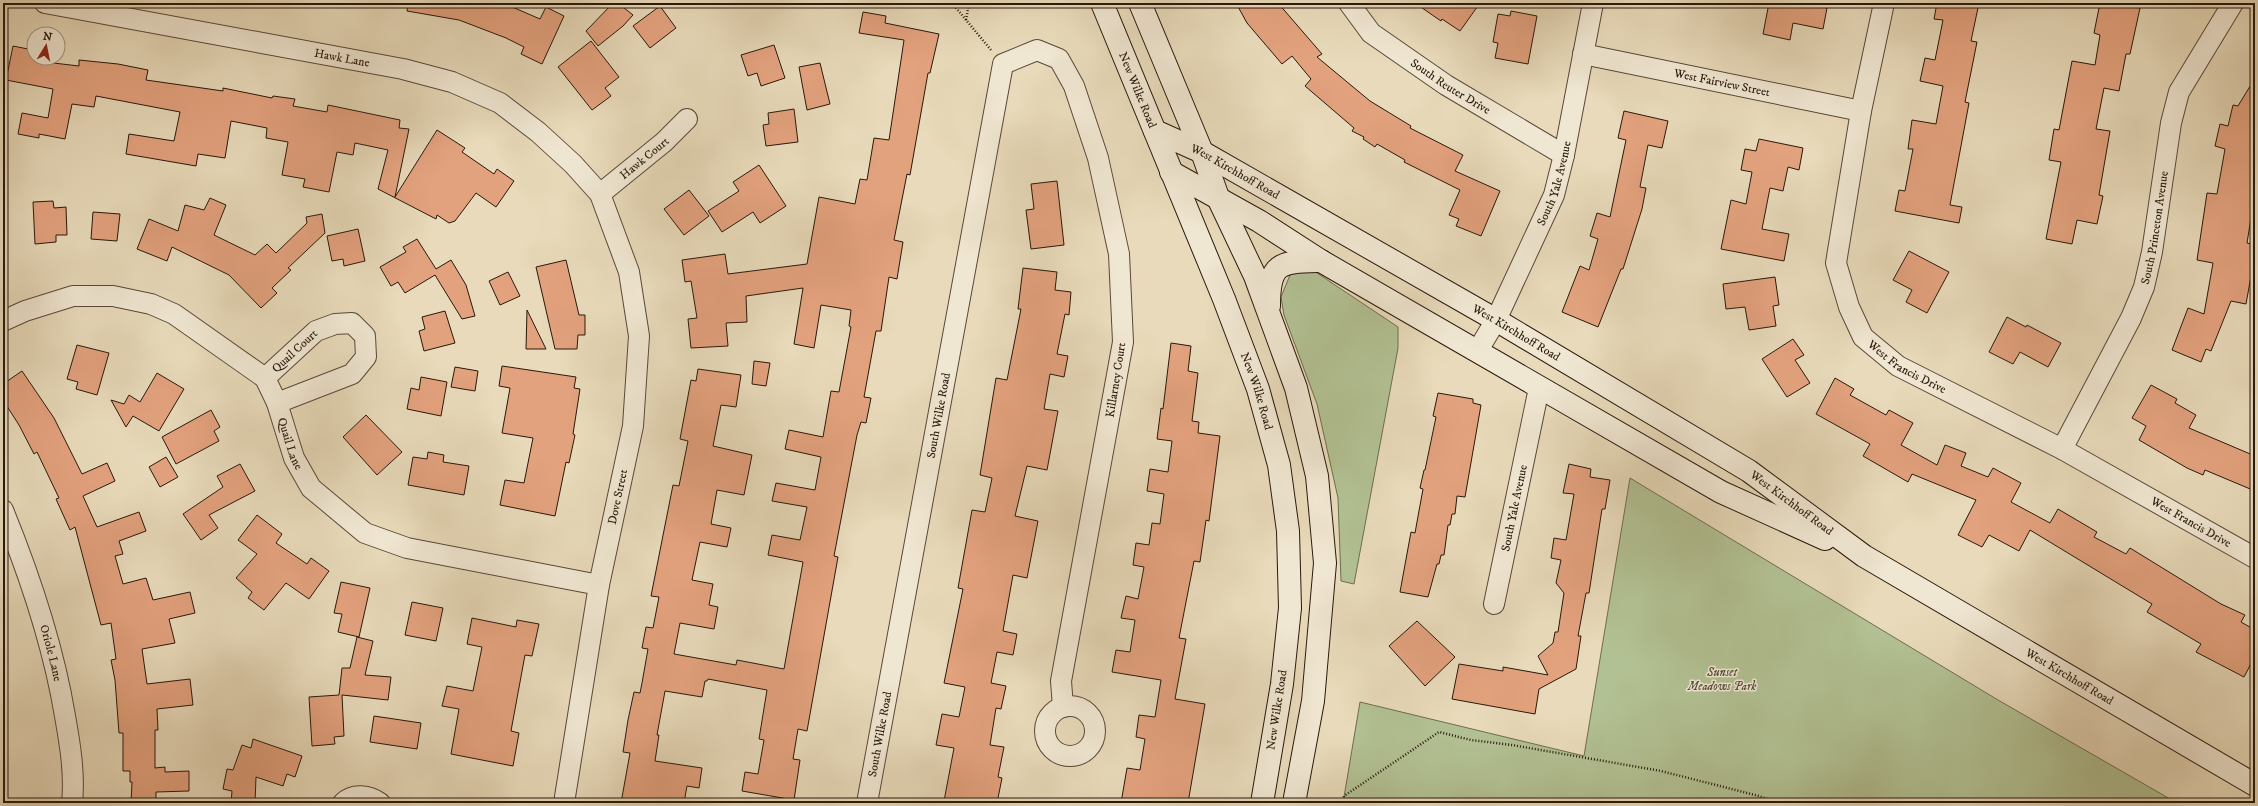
<svg xmlns="http://www.w3.org/2000/svg" width="2258" height="806" font-family="'IM FELL DW Pica',serif">
<style>
.green{fill:#b2c193;stroke:#6e6c50}
.building{fill:#e3a27e;stroke:#29180c}
.lines{fill:none;stroke-linecap:round;stroke-linejoin:round}
.street-casing{stroke:#594838;stroke-width:22}
.secondary-casing{stroke:#29180c;stroke-width:24}
.path{stroke:#29180c;stroke-width:2.5;stroke-dasharray:1 2;stroke-linecap:butt}
.street{stroke:#f0e7d2;stroke-width:20}
.secondary{stroke:#f0e7d2;stroke-width:22}
.labels{text-anchor:middle;dominant-baseline:central;stroke-width:3;stroke-linejoin:round;paint-order:stroke}
.street-label{font-size:12px;fill:#29180c;stroke:#f0e7d2}
.park-label{font-size:12px;font-style:italic;fill:#524b34;stroke:#f0e7d2}
</style>
<rect width="100%" height="100%" fill="#e8daba"/>
<filter id="stains"><feTurbulence type="fractalNoise" baseFrequency=".005" numOctaves="4"/><feColorMatrix values="0 0 0 0 .2 0 0 0 0 .09 0 0 0 0 .02 0 0 0 .5 -.17"/></filter>
<radialGradient id="worn" r=".72"><stop offset=".6" stop-color="#630" stop-opacity="0"/><stop offset="1" stop-color="#630" stop-opacity=".3"/></radialGradient>
<path class="green" d="M1300 270 1314 271 1398 327V348L1354 584 1341 581 1338 498 1317 404 1284 315 1281 297 1290 275Z
M1630 478 1998 700 2177 803H1343L1360 702 1584 756Z"/>
<path class="building" d="M408 3H503L540 19 546 7 564 16 542 64 521 54 524 47 506 38 459 20 407 11Z
M613 3H618L633 15 623 26 598 46 586 31Z
M1236 3H1278L1322 54 1317 57 1370 101 1411 126 1410 128 1463 155 1455 171 1500 191 1481 236 1456 226 1459 219 1449 215 1460 190 1404 162 1405 160 1377 144 1375 147 1363 139 1364 137 1352 131 1354 128 1305 86 1311 79 1292 56 1282 64 1247 23Z
M1415 3H1480L1460 31 1442 19 1441 21Z
M1769 3H1801L1827 8 1823 29 1793 23 1790 40 1763 34Z
M1937 3H1979L1971 41 1977 42 1965 102 1969 103 1950 205 1962 207 1959 223 1895 211 1899 190 1905 191 1913 149H1908L1912 120 1936 124 1943 86 1920 81 1925 58 1935 60 1943 20 1934 19Z
M2100 3H2115L2140 8 2130 54H2126L2119 91 2104 88 2096 129 2110 131 2099 195 2103 196 2097 224 2077 220 2072 244 2046 239 2061 162 2049 160 2054 129 2059 130 2072 61 2095 65 2100 35 2094 33Z
M660 6 676 28 650 48 633 26Z
M1511 11 1537 16 1528 64 1495 58 1498 43 1493 42 1498 14 1510 16Z
M863 12 886 16 885 23 939 34 930 73H928L910 175 907 174 894 240 903 242 897 279 889 277 881 331H876L864 397 871 398 866 423 861 422 857 435 834 556 838 557 807 731 798 729 793 759 800 760 794 800 742 791 745 772 758 774 764 740 759 739 767 690 708 679 707 681H705L702 697 665 691 657 735H659L655 761 702 768 699 788 687 786 684 803H621L630 753 623 752 628 720 634 692 640 693 642 683 648 649 642 648 646 627 653 628 659 597 651 596 673 485 679 486 688 441 680 439 691 380 696 381 698 369 741 375 736 407 721 405 713 446 752 455 744 495 717 490 711 524 731 528 727 547 700 542 692 580 713 584 709 605 718 607 714 629 680 623 674 654 736 665 737 660 784 669 803 562 768 555 772 535 800 540 807 507 772 501 776 483 815 490 821 457 785 449 789 430 823 437 831 391 839 392 851 327 849 326 851 310 821 305 814 348 794 344 803 288 746 296 747 322 726 323 728 346 691 348 688 319 697 318 691 281 685 282 682 260 725 254 728 274 807 264 819 197 855 204 860 179 867 180 874 138 889 140 904 40 859 33Z
M591 41 619 77 605 88 611 96 592 110 558 67Z
M774 45 785 78 761 86 757 73 748 76 741 55Z
M13 46 33 50 32 58 45 62 79 66V60L118 64 148 70 146 80 223 91V88L272 98 273 96 295 99 293 106 327 112 328 105 400 120 399 128 409 129 395 197 437 130 465 148 462 152 494 174 497 169 514 181 496 207 476 193 455 221 449 223 437 215 436 219 378 189 388 150 355 143 353 155 337 152 329 192 303 187 305 179 282 175 288 142 266 138 267 128 231 121 225 158 198 154 196 166 126 154 129 134 174 141 180 112 96 96 94 107 72 104 65 139 39 134V138L18 134 22 113 48 118 53 89 6 80Z
M820 63 830 104 807 110 799 67Z
M2255 78V193L2247 243 2255 245V254L2246 304 2231 301 2211 351 2206 349 2201 362 2172 350 2188 308 2204 314 2213 263 2197 260 2207 193 2217 194 2225 149 2215 146 2220 124 2228 126 2233 105 2238 106Z
M794 109 798 142 766 146 763 125 769 124 768 113Z
M1624 111 1668 121 1662 148 1648 145 1640 187 1646 188 1642 209 1623 269H1621L1598 327 1562 312 1580 266 1589 270 1598 239 1590 236 1597 213 1610 217 1626 140 1618 138Z
M1759 139 1803 148 1799 170 1788 167 1783 191 1770 188 1762 229 1789 234 1784 261 1721 249 1731 200 1746 204 1752 172 1741 170 1745 149 1756 151Z
M759 165 786 206 760 223 753 212 722 232 708 211 739 191 733 182Z
M1057 181 1064 245 1031 249 1026 210 1034 209 1031 184Z
M689 190 709 216 684 235 664 209Z
M210 198 226 205 214 235 255 255 267 244 276 253 307 223 306 217 322 214 325 233 288 268 291 270 272 288 277 293 261 308 229 275 172 247 167 261 137 249 149 219 178 231 185 205 204 210Z
M53 201 54 208 66 207 67 235H56V242L35 244 33 202Z
M93 212 120 214 117 241 91 239Z
M358 229 365 261 344 266 343 259 332 261 327 236Z
M417 239 436 269 451 260 466 285 475 316 462 319 435 275 405 293 398 282 391 286 380 267 406 252 403 247Z
M1909 251 1949 272 1927 313 1906 302 1912 290 1893 280Z
M566 260 579 315H585V335H578L577 349H555L536 267Z
M1023 268 1057 272 1055 290 1071 292 1069 315 1065 314 1057 354 1068 356 1064 377 1050 374 1044 409 1058 411 1047 470 1027 466 1015 516 1038 521 1027 578 1013 575 1003 631 1017 634 1013 655 997 652 991 683 1006 686 1001 709 996 708 990 745 1004 747 998 777 1002 778 997 803H957L944 801 954 748 936 745 942 714 959 717 965 687 944 683 963 589 958 588 972 510 985 512 992 478 980 475 996 378 1007 380 1021 309H1018Z
M508 272 520 296 500 305 489 281Z
M1775 277 1779 305 1773 306 1776 326 1749 330 1745 307 1726 309 1723 284Z
M527 310 546 349H526Z
M445 311 455 343 424 351 419 331 425 329 422 317Z
M2007 317 2026 327 2027 325 2061 343 2048 367 2020 352 2013 364 1989 352Z
M1793 339 1804 355 1795 360 1810 383 1787 397 1762 359Z
M1171 343 1191 346 1188 371 1198 373 1192 421 1199 422 1198 433 1220 436 1209 521 1206 520 1200 562 1194 561 1179 638 1186 639 1175 699 1205 704 1188 803H1121L1127 768 1140 770 1145 739 1136 737 1139 715 1155 717 1161 680 1112 672 1116 650 1130 652 1135 620 1121 618 1126 596 1138 599 1144 567 1133 565 1136 543 1149 545 1152 523 1160 524 1164 494 1147 491 1150 469 1168 472 1172 441 1157 439 1161 408 1163 409Z
M77 345 109 353 97 395 76 389 78 382 67 379Z
M754 361 770 363 766 386 752 384Z
M502 366 576 377 574 388 580 389 573 434 575 435 569 463 566 462 555 516 500 505 505 480 524 483 533 438 502 433 510 388 499 386Z
M455 367 478 371 475 391 451 387Z
M22 371 54 418 82 474 107 463 115 481 83 496 97 527 139 512 146 531 119 541 123 554 115 556 123 584 146 578 153 600 190 592 195 613 169 619 175 643 142 649 147 684 190 679 193 705 157 709 158 730H155V768L165 767V772L189 771V791L156 792V803H131L132 782H130V771H123V733H119L115 680 111 660 116 659 111 623 101 625 75 527 70 530 56 499 59 498 37 452 34 454 19 425 3 400V384Z
M157 373 184 389 159 431 133 416 126 427 111 400 124 404 129 395 140 402Z
M421 377 447 382 441 416 407 409 411 388 419 390Z
M1835 378 1854 389 1850 395 1886 415 1889 410 1913 423 1901 445 1937 465 1945 445 1966 453 1961 466 1988 477 1993 468 2021 483 2011 502 2050 523 2058 509 2097 532 2094 537 2126 554 2130 548 2221 604 2245 615 2241 622 2255 630V656L2244 677 2196 652 2201 644 2147 612 2152 604 2030 530 2019 551 1989 535 1982 547 1958 535 1976 500 1912 474 1908 482 1863 456 1870 444 1816 414Z
M2151 385 2177 399 2175 403 2196 415 2189 428 2255 456V491L2205 470 2203 475 2187 468 2139 440 2146 426 2132 418Z
M1438 393 1473 399V403L1481 405 1465 497 1457 496 1455 514H1452L1450 525H1448L1444 555H1441L1439 564H1437L1428 597 1400 592 1411 532 1415 533 1423 489 1420 488 1424 470H1425L1436 417 1433 416Z
M211 410 220 427 214 431 219 441 176 464 162 437Z
M366 415 402 452 377 475 343 437Z
M428 452 444 455 443 462 469 466 464 495 408 485 413 457 427 459Z
M166 457 178 477 160 487 149 467Z
M240 464 255 491 209 515 218 528 201 540 183 514 223 487 217 476Z
M1569 464 1591 469 1590 477 1610 480 1605 509H1602L1589 593H1586L1578 636H1581L1576 669 1539 689 1535 714 1452 699 1459 664 1503 671V667L1548 675 1538 656 1553 643 1555 632H1558L1564 593 1556 583 1561 560 1551 558 1554 538 1566 540 1574 494 1563 493Z
M257 515 282 534 276 543 307 564 311 558 329 571 309 599 286 583 264 610 248 598 252 592 236 578 257 554 238 540Z
M341 582 370 588 359 637 338 632 342 614 334 613Z
M412 602 443 608 436 641 405 635Z
M472 618 516 627 517 620 539 624 532 656 525 655 511 731 519 733 513 766 451 754 459 709 442 706 447 686 473 691 482 647 467 644Z
M1417 621 1455 657 1425 686 1389 646Z
M357 637 373 641 365 675 391 677 388 700 342 695 344 736 334 737 335 744 312 746 309 697 339 695 342 668H350Z
M374 716 421 723 417 749 370 742Z
M253 739 302 756 295 777 287 774 283 786 256 777 255 803H231L232 791 223 789 227 769 233 770 242 745 251 748Z"/>
<g class="lines">
<defs>
<g id="street">
<path id="s1" d="M45 3 403 69 452 82 500 103 538 132 573 164 600 194 629 272 639 336 633 426 599 585 564 803"/>
<path id="s2" d="M1349 3 1371 33 1446 85 1564 155"/>
<path id="s3" d="M1884 3 1861 111 1836 263 1849 307 1863 337 1898 366 2062 449 2255 558"/>
<path id="s4" d="M1583 54 1861 111"/>
<path id="s5" d="M600 194 664 142 687 119"/>
<path id="s6" d="M3 321 25 311 73 296H113L151 304 174 314 265 378 277 403 294 458 311 488 365 533 407 548 599 585"/>
<path id="s7" d="M1478 350 1496 320 1554 195 1564 155 1593 3"/>
<path id="s8" d="M265 378 316 331 335 324 352 323 365 336 366 357 352 374 277 403"/>
<path id="s9" d="M2062 449 2131 318 2144 287 2152 252 2171 123 2179 92 2233 3"/>
<path id="s10" d="M3 510C30 576 53 644 65 716 70 744 75 774 72 803"/>
<path id="s11" d="M1494 604 1539 388"/>
<circle cx="1070" cy="731" r="25"/>
<path d="M343 803C353 793 369 795 380 803"/>
<path id="s12" d="M867 803 1003 64 1037 50 1059 59 1074 86 1098 158 1119 254 1123 342 1061 681 1063 707"/>
</g>
<g id="secondary">
<path id="s13" d="M1102 3 1224 299 1258 389 1279 465 1288 531 1290 608 1282 684 1262 803"/>
<path d="M1140 3 1202 152 1219 200 1255 276 1296 388 1317 476 1325 563 1313 701 1294 803"/>
<path id="s14" d="M1155 131 1202 152 1496 320 1749 471 1864 556 2255 785"/>
<path d="M1171 172 1259 221 1321 261 1721 492 1825 539"/>
<path d="M1269 306C1269 261 1281 262 1321 261"/>
</g>
</defs>
<use href="#street" class="street-casing"/>
<use href="#secondary" class="secondary-casing"/>
<path class="path" d="M952 3 991 50
M966 20 969 3
M1343 803 1344 796 1439 732 1471 740 1512 745 1661 771 1759 796 1778 803"/>
<use href="#street" class="street"/>
<use href="#secondary" class="secondary"/>
</g>
<g class="labels">
<g class="street-label">
<text stroke="none"><textPath href="#s1" startOffset="302">Hawk Lane</textPath></text>
<text stroke="none"><textPath href="#s4" startOffset="142">West Fairview Street</textPath></text>
<text stroke="none"><textPath href="#s2" startOffset="133">South Reuter Drive</textPath></text>
<text stroke="none"><textPath href="#s13" startOffset="94">New Wilke Road</textPath></text>
<text stroke="none"><textPath href="#s5" startOffset="57">Hawk Court</textPath></text>
<text stroke="none"><textPath href="#s14" startOffset="90">West Kirchhoff Road</textPath></text>
<text stroke="none"><textPath href="#s7" startOffset="184">South Yale Avenue</textPath></text>
<text stroke="none"><textPath href="#s9" startOffset="242">South Princeton Avenue</textPath></text>
<text stroke="none"><textPath href="#s14" startOffset="414">West Kirchhoff Road</textPath></text>
<text stroke="none"><textPath href="#s8" startOffset="40">Quail Court</textPath></text>
<text stroke="none"><textPath href="#s3" startOffset="397">West Francis Drive</textPath></text>
<text transform="translate(1116 380) rotate(-81)">Killarney Court</text>
<text stroke="none"><textPath href="#s13" startOffset="418">New Wilke Road</textPath></text>
<text stroke="none"><textPath href="#s12" startOffset="394">South Wilke Road</textPath></text>
<text stroke="none"><textPath href="#s6" startOffset="360">Quail Lane</textPath></text>
<text transform="translate(618 497) rotate(-78)">Dove Street</text>
<text stroke="none"><textPath href="#s14" startOffset="738">West Kirchhoff Road</textPath></text>
<text stroke="none"><textPath href="#s11" startOffset="98">South Yale Avenue</textPath></text>
<text stroke="none"><textPath href="#s3" startOffset="721">West Francis Drive</textPath></text>
<text stroke="none"><textPath href="#s10" startOffset="151">Oriole Lane</textPath></text>
<text stroke="none"><textPath href="#s14" startOffset="1066">West Kirchhoff Road</textPath></text>
<text transform="translate(1277 710) rotate(-81)">New Wilke Road</text>
<text stroke="none"><textPath href="#s12" startOffset="70">South Wilke Road</textPath></text>
</g>
<g class="park-label">
<text x="1722" y="672">Sunset<tspan x="1722" dy="14">Meadows Park</tspan></text>
</g>
</g>
<rect width="2258" height="806" fill="none" stroke="#e8daba" stroke-width="16"/>
<rect x="4" y="4" width="2250" height="798" fill="none" stroke="#29180c" stroke-width="2"/>
<rect x="8" y="8" width="2242" height="790" fill="none" stroke="#29180c"/>
<g transform="translate(46 46) rotate(10)"><circle r="19" fill="#f0e7d2" stroke="#a09483"/>
<path d="M0-3L7 15L0 10L-7 15Z" fill="#8f2418"/>
<text y="-6" font-size="11" font-weight="bold" text-anchor="middle" fill="#29180c">N</text>
</g>
<rect width="100%" height="100%" filter="url(#stains)"/>
<rect width="100%" height="100%" fill="url(#worn)"/>
</svg>
